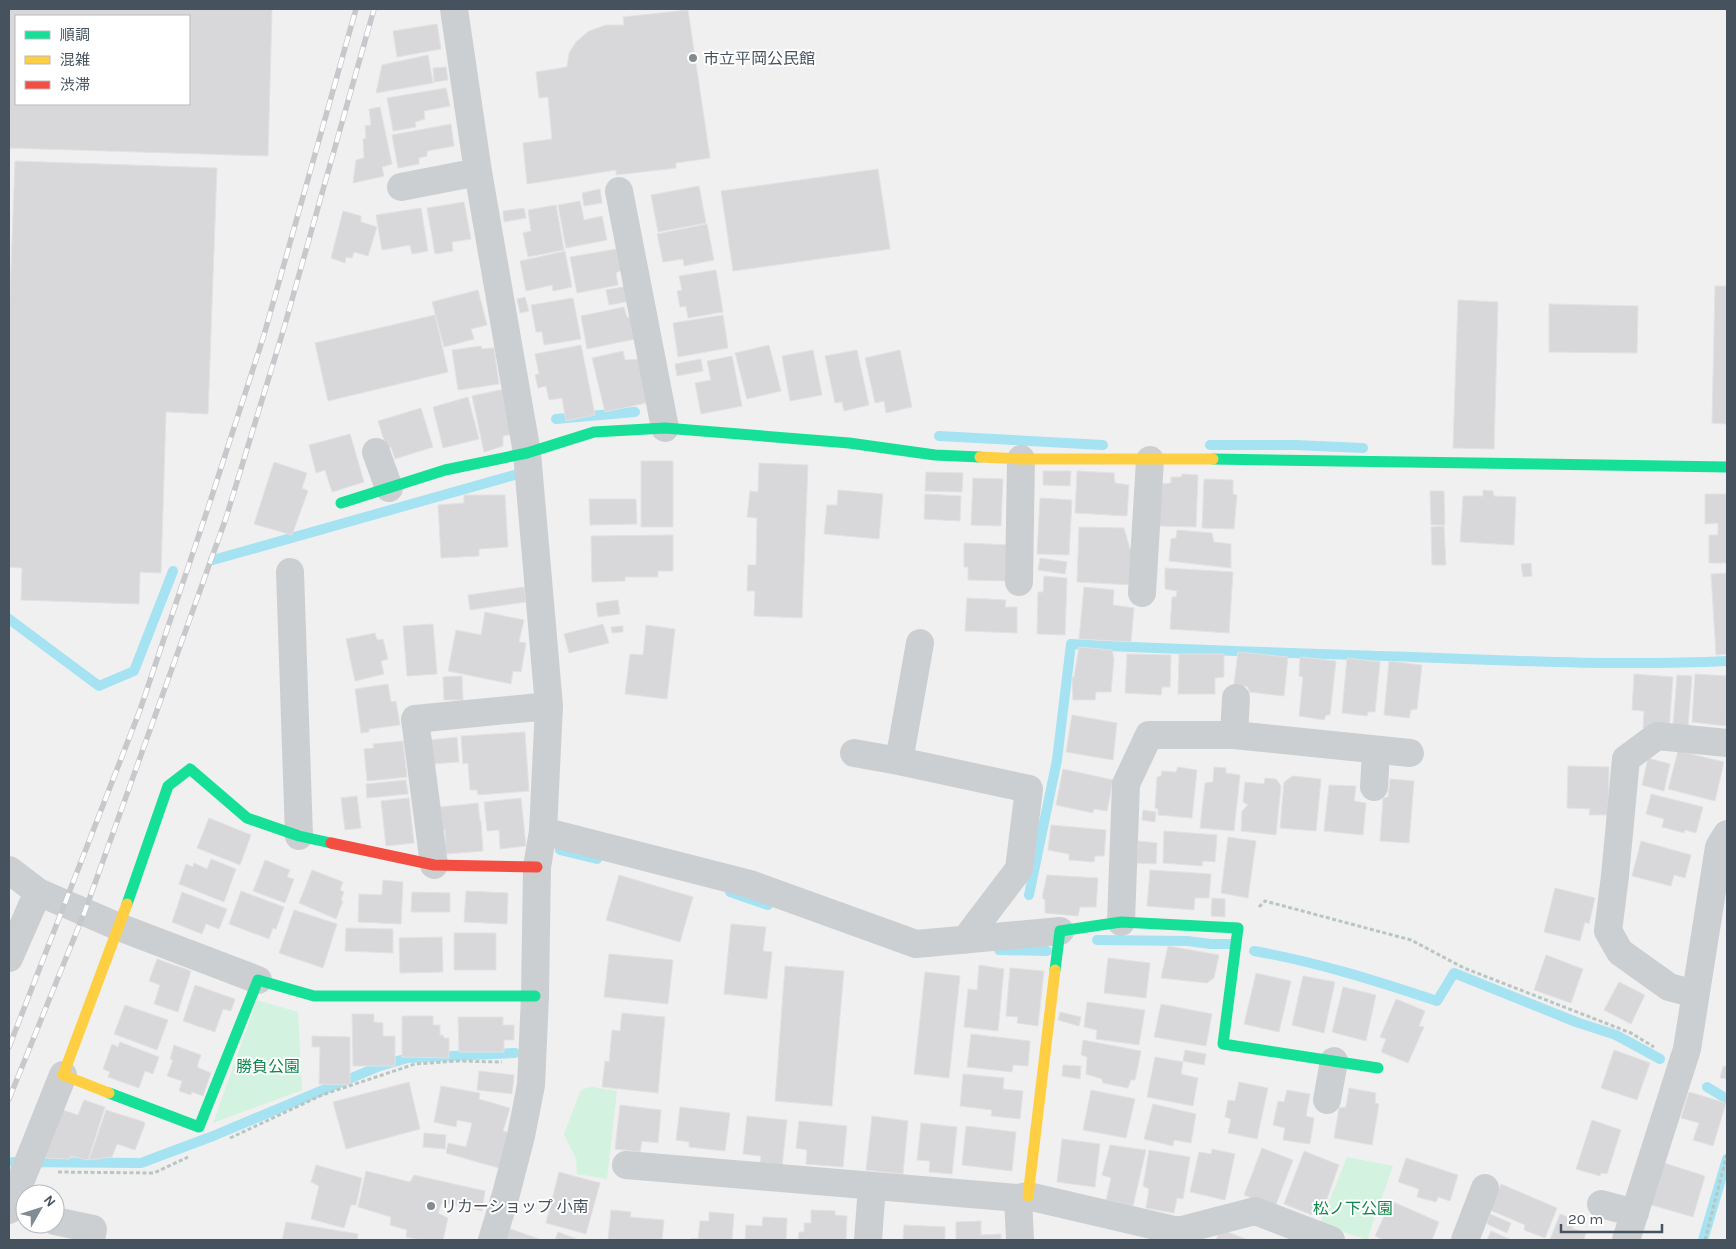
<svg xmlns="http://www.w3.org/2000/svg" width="1736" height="1249" font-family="Karla,'Noto Sans JP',sans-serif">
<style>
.green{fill:#d3f2df}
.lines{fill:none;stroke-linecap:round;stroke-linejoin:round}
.stream{stroke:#a5e2f2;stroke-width:10}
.building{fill:#d8d8db;stroke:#e2e2e3;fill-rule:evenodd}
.path{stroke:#b8c6c2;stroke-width:3;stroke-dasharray:4 2.5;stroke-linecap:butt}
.street{stroke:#cccfd1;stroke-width:28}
.fast{stroke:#16e098;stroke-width:11}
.slow{stroke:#ffcf43;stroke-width:11}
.jam{stroke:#f24e42;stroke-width:11}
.rail-casing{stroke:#c6c8cb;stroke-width:5.5}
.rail{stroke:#fff;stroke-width:4;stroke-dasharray:11;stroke-linecap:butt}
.poi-dot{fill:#828a92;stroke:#fff;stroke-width:2}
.labels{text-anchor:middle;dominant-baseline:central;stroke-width:4;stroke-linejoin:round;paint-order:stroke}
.poi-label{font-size:16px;fill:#46535f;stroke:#fff;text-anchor:start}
.park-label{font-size:16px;fill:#0f874c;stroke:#fff}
</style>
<rect width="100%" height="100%" fill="#f1f0f0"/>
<path class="green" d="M257 1000 298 1012 302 1090 213 1123Z
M592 1087 617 1091 607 1179 577 1174 576 1159 564 1134 580 1092 583 1089Z
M1347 1157 1393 1166 1367 1240 1320 1224Z"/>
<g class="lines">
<path class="stream" d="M556 419 635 412
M939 436 1103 445
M1210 445H1295L1363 448
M213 560 518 474
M9 619 99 686 134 671 173 571
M560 850 597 859
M730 892 768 905
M1029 895 1057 760 1071 644C1185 650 1299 653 1413 657 1517 661 1622 666 1727 661
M1097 940 1187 941 1211 944H1235
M999 950 1047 951
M1254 951C1317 962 1377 981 1437 1001L1454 973 1576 1022 1616 1035 1660 1059
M1707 1087 1727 1099
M13 1162 141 1163 213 1136 380 1066 408 1058 515 1053
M1703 1240 1727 1159"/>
</g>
<path class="building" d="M9 9H272L268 156 9 148ZM16 16H189V104H16Z
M688 10 710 158 676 163V168L616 175V170L527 184 523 143 552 139 548 97 539 98 536 72 567 67 569 53 576 42 589 31 606 25H624L623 17Z
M437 24 441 49 397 57 393 31Z
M428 55 433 83 376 93 382 65Z
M446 67 448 80 434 82 433 68Z
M446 88 450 106 424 111 425 119 415 122 416 127 393 131 387 98Z
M380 107 392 164 382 167 384 176 353 183 356 160 364 158 363 139 366 138 365 126 371 125 369 109Z
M451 124 454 146 427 151V156L419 158V164L398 168 392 135Z
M15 161 217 168 208 414 166 412 161 573 140 572 139 604 21 600 22 568 9 567V321Z
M878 169 890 249 733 271 721 191Z
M699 186 706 223 658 232 651 195Z
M600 189 602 203 584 206 582 193Z
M580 201 584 220 602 216 607 240 566 248 558 205Z
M464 202 471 239 452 242 453 251 435 254 427 208Z
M556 205 564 250 528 257 523 233 531 231 528 210Z
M421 208 428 251 412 254 410 245 382 250 376 215Z
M524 208 526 218 504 222 503 211Z
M343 211 361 216V222L377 227 368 256 354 252 352 258 346 257 345 263 331 258Z
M707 224 714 260 684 266 683 259 663 262 657 234Z
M616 249 621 270 616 273 618 285 577 293 570 257Z
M565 251 572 287 553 291 552 285 526 291 520 261Z
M716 270 723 312 688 318 686 306 680 307 677 291 682 290 679 276Z
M628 286 631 301 609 305 606 290Z
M1715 286H1727V424L1712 423Z
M478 290 487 325 471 329 474 339 444 347 432 302Z
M525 297 529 311 520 313 517 299Z
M573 298 581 339 544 345 542 332H536L531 305Z
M1458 300 1498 302 1494 449 1453 448Z
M1549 304 1638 306 1637 353 1549 352Z
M624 307 627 317 631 318 635 339 587 349 581 316Z
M435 315 448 372 328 401 315 343Z
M723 315 728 348 678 357 673 323Z
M581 345 595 415 566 421 562 398 549 400 546 386 538 388 535 375 539 374 535 354Z
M769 345 781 391 747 399 735 353Z
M481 346 482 349 494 348 499 384 458 390 452 350Z
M813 350 822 395 790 401 782 356Z
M857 350 869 405 844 411 842 402 835 403 825 356Z
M900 350 912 407 886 413 884 401 875 403 865 358Z
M623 351 625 360 640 359 646 403 605 412 592 358Z
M732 356 742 406 701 414 695 383 711 380 707 361Z
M701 359 703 371 677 376 675 364Z
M504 389 514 434 503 436V446L484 452 472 396Z
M468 397 479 439 443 448 433 407Z
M421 408 433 447 395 459 391 447 387 449 378 421Z
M350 434 364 482 332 492 325 470 316 473 309 445Z
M641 461H673V527H641Z
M274 462 307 473 302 488 308 491 292 535 254 524Z
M759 463 808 465 802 618 754 616 755 591H747L748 565H756L757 518 747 517 750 491 758 492Z
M1043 471H1071L1070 486 1043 485Z
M1077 471 1114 473 1115 483 1129 485 1127 516 1075 513Z
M926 472 963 473 962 492 925 491Z
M1182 474 1198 475 1196 527 1159 526 1160 484 1171 483V477H1181Z
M973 478 1003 479 1001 526 971 525Z
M1204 479 1233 480V494L1237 495 1234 529 1202 528Z
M838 490 883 494 879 539 824 534 827 505H837Z
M1483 490 1493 491 1494 496 1516 497 1514 545 1460 542 1463 496H1483Z
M1430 491H1444L1445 525H1431Z
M925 494 961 496 960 521 924 519Z
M1705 494H1727V563H1709V535H1718V523L1705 524Z
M464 495H505L508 547 479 549V556L441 558 438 505 464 503Z
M1040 498 1072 500 1069 555 1037 554Z
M589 499H636L637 524 590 525Z
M1444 526 1446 565H1432L1431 527Z
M1079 527 1124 528 1130 549H1136L1133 585 1077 582Z
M1177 530 1212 533 1214 542 1231 544V568L1169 561 1171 539 1176 538Z
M673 535V571H658V577H625V581L592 582 591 536Z
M964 543 1010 545 1009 581 968 580V567H964Z
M1040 558 1067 562 1065 574 1038 570Z
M1531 563 1532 576 1523 577 1521 564Z
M1165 568 1233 572 1229 633 1170 629 1172 597H1176L1177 591 1165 589Z
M1727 573V654L1716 655 1711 574Z
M1044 576 1067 578 1065 635 1037 634 1038 592H1043Z
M524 587 526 602 470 610 468 595Z
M1084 587 1114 590 1113 605 1134 608 1131 642 1079 639Z
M967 598 1006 600 1005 607H1017V633L965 631Z
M618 600 620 614 598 617 596 603Z
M485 612 524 620 519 642 526 643 521 672 513 671 511 684 448 671 456 630 481 635Z
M433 624 437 674 407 676 403 626Z
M603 624 609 643 569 653 564 634Z
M646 625 675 629 667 699 625 694 630 654 643 655Z
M623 626V632L612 633 611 627Z
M375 633 377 640 383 639 388 659 381 661 384 674 355 681 346 639Z
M1079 647 1112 650 1114 659 1111 692H1096L1095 700H1073L1072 677H1074Z
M1238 652 1288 657 1284 696 1249 692 1248 687 1234 684Z
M1127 654 1171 655 1170 687H1162L1161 695 1125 693Z
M1179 654H1224V677L1215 678V694H1178Z
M1300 657 1336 661 1330 715H1326L1324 720 1299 716 1303 677 1299 676Z
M1347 658 1380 662 1375 712H1368L1367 716 1342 713Z
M1389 661 1422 665 1417 709 1411 710 1409 718 1384 715Z
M1634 674 1673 677 1669 730 1643 728 1644 711 1632 710Z
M1695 674 1727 676 1726 726 1692 722Z
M1677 675 1692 676 1688 727 1673 726Z
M462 676 463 700H444L443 677Z
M388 684 391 702 396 701 400 725 369 729V732L361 733 355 689Z
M1072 715 1117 723 1113 760 1066 752Z
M525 732 529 791 478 795 477 790H470L468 763 463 764 461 736Z
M457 737 459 762 433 764 430 740Z
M403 741 407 777 367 781 364 749 374 748 373 744Z
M1678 751 1724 762 1715 801 1668 789Z
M1648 758 1670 764 1664 791 1642 785Z
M1568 766 1609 767 1608 815H1589L1590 809 1567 808Z
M1178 767 1197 770 1192 818 1158 815V809L1155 808 1157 777 1161 776 1162 771 1176 772Z
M1214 767 1226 768V773L1240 775 1234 831 1200 828 1205 783 1213 782Z
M1063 769 1113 780 1107 811 1094 809 1093 813 1056 805Z
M1293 776 1321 779 1316 831 1280 828 1284 782Z
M1265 778 1276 779 1281 786 1276 835 1241 831 1242 811 1248 805 1243 802 1245 782 1264 784Z
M1390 779 1414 781 1409 843 1380 841 1383 798 1388 797Z
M406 780 408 794 367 798 366 784Z
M1329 785 1356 786 1354 801 1366 803 1363 835 1324 831Z
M1651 794 1703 807 1696 833 1685 830 1684 833 1662 827 1664 819 1646 814Z
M357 796 361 828 345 830 341 798Z
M409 798 414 843 386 846 381 801Z
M521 798 526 846 500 849 499 830 487 831 484 802Z
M478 803 480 821H481L483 851 446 854 445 830H442L440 807Z
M1143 810 1156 812 1155 822 1142 820Z
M209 818 251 835 240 865 197 848Z
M1051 825 1106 830 1104 856H1095L1094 862 1069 860V854L1048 850Z
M1164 831 1217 835 1215 862 1203 861 1202 866 1163 863Z
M1228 837 1256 841 1248 898 1221 893Z
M1138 841 1157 843 1156 864 1137 863Z
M1641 841 1691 855 1685 878 1674 875 1671 886 1632 876Z
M211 859 236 869 224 902 179 884 186 864 193 867 194 863 207 869Z
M265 860 290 870 287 877 294 879 285 903 253 891Z
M312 870 343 882 340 890 344 892 341 900 343 901 336 919 299 903Z
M1150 870 1211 874 1209 898H1195L1194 910 1147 906Z
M619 875 693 897 680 942 606 920Z
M1047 875 1098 878 1096 907H1080L1078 916 1045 913V900L1042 898Z
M383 880 403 882 401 924 358 922 359 894 382 895Z
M1555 888 1595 898 1589 924 1585 922 1580 941 1544 932Z
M241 891 284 907 276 929 273 928 269 939 229 924Z
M466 891 508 893 507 924 464 922Z
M182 892 227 909 219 929 206 924 202 934 172 922Z
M412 892 450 893V912H411Z
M1212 898 1225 899V917L1211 916Z
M294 910 337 924 323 968 279 953Z
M731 924 766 927 763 951 772 952 767 999 724 994Z
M346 928 393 929V953L345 951Z
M454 933H496V970H454Z
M442 937 443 972 400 973 399 938Z
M1168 946 1219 955 1214 978 1207 983 1161 978Z
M609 954 673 960 668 1004 604 997Z
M1546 955 1583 969 1571 1003 1534 990Z
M1108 958 1150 963 1146 998 1104 993Z
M157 959 191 971 178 1012 154 1004 160 985 149 981Z
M979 965 1004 969 998 1031 964 1027 968 989 977 990Z
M785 966 844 971 832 1106 775 1101Z
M1010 968 1044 971 1038 1026 1017 1023 1018 1017 1006 1016Z
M925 972 960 976 949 1078 914 1074Z
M1256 973 1291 981 1279 1032 1244 1024Z
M1303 976 1335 982 1324 1033 1292 1025Z
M1619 982 1645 995 1631 1024 1604 1010Z
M195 985 235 999 231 1011 223 1009 215 1032 183 1021Z
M1343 987 1376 995 1366 1041 1332 1032Z
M1396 999 1425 1011 1419 1026 1424 1027 1408 1063 1381 1052 1386 1039 1380 1037Z
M1087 1002 1145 1010 1139 1045 1096 1039 1097 1030 1084 1027Z
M1161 1004 1212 1014 1206 1046 1154 1037Z
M125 1005 168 1020 157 1050 114 1034Z
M1060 1012 1081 1017 1079 1026 1058 1020Z
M622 1013 665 1017 658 1093 602 1087 605 1061 609 1062 612 1030 620 1031Z
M352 1014H374V1022L383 1023V1036H395V1066H353Z
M402 1016H433V1025H440V1035H443L444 1038H449V1058L402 1057Z
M458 1017H503V1025H514V1040H504V1052H459Z
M971 1034 1030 1041 1028 1066 1013 1065 1012 1072 967 1067Z
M312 1036 350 1037V1085L319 1084 320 1047H312Z
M1083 1040 1141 1051 1135 1080H1131L1128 1088 1103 1083 1102 1079 1086 1074 1087 1057 1081 1055Z
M120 1042 159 1057 153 1074 145 1071 139 1088 108 1077 110 1072 103 1069 112 1044 118 1047Z
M174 1045 201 1055 197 1067 211 1073 203 1096 192 1092 191 1095 179 1091 182 1081 167 1076 173 1060 170 1059Z
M1185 1050 1206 1054 1204 1065 1183 1061Z
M1614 1050 1650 1063 1637 1100 1601 1088Z
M1155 1057 1183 1062 1181 1074 1198 1078 1193 1106 1147 1097Z
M1063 1065 1081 1066 1080 1079 1062 1076Z
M1723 1066 1727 1067V1079L1720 1078Z
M479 1071 514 1075 512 1094 477 1090Z
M963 1074 1004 1078 1003 1089 1023 1091 1020 1119 991 1116 992 1110 960 1106Z
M409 1082 420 1129 346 1149 333 1102Z
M1239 1082 1268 1088 1257 1139 1228 1133 1231 1119 1225 1117 1228 1100 1235 1101Z
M441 1086 480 1093 479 1099 510 1108 503 1131 511 1133 502 1169 446 1153 448 1143 466 1147 472 1123 457 1120 456 1127 434 1122Z
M1349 1088 1376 1093 1375 1103 1379 1104 1372 1145 1334 1138 1339 1108 1346 1107Z
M1091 1090 1135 1099 1126 1138 1083 1130Z
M1287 1090 1310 1094 1306 1116 1314 1118 1310 1144 1283 1140 1285 1128 1273 1125 1278 1101 1284 1102Z
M1689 1092 1726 1103 1713 1146 1693 1140 1699 1123 1681 1118Z
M84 1100 105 1107 88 1160 71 1156 70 1159 43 1158 63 1110 78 1115Z
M1153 1104 1196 1114 1191 1143 1174 1140 1173 1146 1144 1139Z
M620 1105 661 1110 658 1143 642 1141 640 1152 615 1149Z
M680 1107 730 1113 725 1151 689 1147V1142L676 1140Z
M106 1110 144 1122 145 1124 135 1150 117 1144 112 1157 89 1160Z
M747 1116 787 1120 782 1167 760 1164 761 1156 743 1154Z
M872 1116 908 1121 903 1174 866 1170Z
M1592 1120 1621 1130 1607 1174 1601 1173 1600 1176 1576 1169Z
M799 1121 847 1126 843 1167 806 1164 807 1150 796 1148Z
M921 1123 957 1127 952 1174 929 1172 930 1161 917 1160Z
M966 1126 1016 1132 1012 1171 962 1165Z
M424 1133 446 1135 445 1149 423 1147Z
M1062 1139 1100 1144 1095 1187 1057 1182Z
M1110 1145 1146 1150 1133 1206 1106 1200 1111 1178 1102 1175Z
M1262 1148 1293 1160 1275 1207 1244 1195Z
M1212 1149 1235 1154 1225 1200 1190 1192 1199 1152 1211 1154Z
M1149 1150 1190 1157 1183 1199 1177 1198 1174 1213 1146 1208 1149 1189 1143 1186Z
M1304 1151 1339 1165 1323 1210 1315 1207 1312 1215 1284 1204Z
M1406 1158 1458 1175 1450 1201 1438 1197 1436 1202 1417 1197 1419 1189 1398 1182Z
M1661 1162 1705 1176 1693 1217 1648 1204Z
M316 1165 362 1178 356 1205H351L344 1228 311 1219 319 1186 311 1182Z
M366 1171 410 1182 414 1175 485 1191 482 1211 442 1202 438 1213 448 1218 443 1240H422L406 1237 407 1230 390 1225 391 1217 358 1207Z
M559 1172 600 1183 586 1234 546 1223Z
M1501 1184 1557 1208 1545 1238 1524 1230 1525 1225 1490 1210Z
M1391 1201 1439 1222 1432 1240H1384L1375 1236Z
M611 1210 631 1212 630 1217 664 1220 662 1240H608Z
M811 1210 835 1211V1215L847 1216 846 1240H798L799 1232H804V1223H811Z
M709 1212 734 1214 732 1240H691L692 1238 698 1239 700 1221H709Z
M1490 1214 1511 1223 1507 1233 1487 1224Z
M1560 1214 1576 1220 1572 1228 1586 1233 1584 1240H1550Z
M763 1217 787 1218 786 1240H745L746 1225 762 1226Z
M981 1221V1235L1001 1234V1240H956V1222Z
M286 1222 358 1234 357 1240H282Z
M904 1225 945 1227V1240H903Z
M508 1228 542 1240H504Z
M1220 1229 1248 1240H1216Z
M1491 1231 1512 1240H1487Z
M558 1232 579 1240H555Z"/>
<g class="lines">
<path class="path" d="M1259 907 1265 901 1411 940 1464 968 1631 1033 1654 1047
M230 1138 322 1095 415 1064 458 1061 502 1062
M58 1172 154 1173 188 1157
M1705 1240 1727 1154"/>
<path class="street" d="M454 9 478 172 527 453 549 706 543 831 537 867 535 996 531 1085 521 1136 506 1194 492 1240
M401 187 478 172
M619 191 665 428
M376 452 389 488
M290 572 299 836
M1019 582 1021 459
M1142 593 1150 460
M1234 735 1236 698
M854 753 899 761 1029 789 1019 869 965 940
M899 761 920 643
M1374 787 1376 751
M543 831 750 884 916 944 1060 931
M434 865 415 719 549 706
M9 870 38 892 119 927 258 980
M1121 922 1126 784 1149 735H1234L1410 753
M9 958 38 892
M1695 994 1669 987 1620 952 1608 931 1615 876 1626 759 1657 736 1727 743
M1327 1100 1334 1061
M626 1165 1018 1198 1028 1196 1178 1231 1180 1240
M1018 1198 1020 1240
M1601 1204 1635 1213
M9 1210 63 1075
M55 1221 93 1229 91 1240
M1178 1231 1255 1211 1331 1240
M868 1240 872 1186
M1465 1240 1485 1188
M1626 1240 1687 1049 1719 847 1727 834"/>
<path class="fast" d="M1213 459 1727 467
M341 503 445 470 527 453 594 432 665 428 849 443 935 455 980 457
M127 904 168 786 190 769 247 818 299 836 331 843
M1055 970 1060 931 1121 922 1238 928 1223 1044 1378 1068
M109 1093 199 1127 258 980 314 996H535"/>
<path class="slow" d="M980 457 1021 459H1213
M109 1093 63 1075 127 904
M1028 1196 1055 970"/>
<path class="jam" d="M331 843 434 865 537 867"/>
<defs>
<path id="rail" d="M9 1047 140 710 209 505 264 335 356 9
M9 1099 85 911 226 518 284 328 374 9"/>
</defs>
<use href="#rail" class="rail-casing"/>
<use href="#rail" class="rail"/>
</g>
<g class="poi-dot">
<circle cx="693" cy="58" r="5"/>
<circle cx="431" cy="1206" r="5"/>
</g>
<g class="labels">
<g class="poi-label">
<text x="703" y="58">市立平岡公民館</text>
<text x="441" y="1206">リカーショップ 小南</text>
</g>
<g class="park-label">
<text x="268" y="1066">勝負公園</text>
<text x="1353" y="1208">松ノ下公園</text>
</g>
</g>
<rect width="1736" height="1249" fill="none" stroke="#46535f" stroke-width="20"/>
<rect x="15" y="15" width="175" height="90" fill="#ffffff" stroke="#b5babf"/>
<rect x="25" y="31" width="25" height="8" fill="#16e098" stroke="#b5babf"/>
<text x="60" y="40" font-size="15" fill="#46535f">順調</text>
<rect x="25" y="56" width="25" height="8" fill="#ffcf43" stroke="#b5babf"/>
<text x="60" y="65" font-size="15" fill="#46535f">混雑</text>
<rect x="25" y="81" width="25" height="8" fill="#f24e42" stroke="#b5babf"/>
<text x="60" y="90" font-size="15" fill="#46535f">渋滞</text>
<g transform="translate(40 1209) rotate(51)"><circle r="24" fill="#ffffff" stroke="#b5babf"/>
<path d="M0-4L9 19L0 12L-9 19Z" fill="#828a92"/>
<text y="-8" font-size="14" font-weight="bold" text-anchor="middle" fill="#46535f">N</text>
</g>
<path d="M1561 1224v8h101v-8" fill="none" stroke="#46535f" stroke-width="2.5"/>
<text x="1568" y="1224" font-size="15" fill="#46535f" stroke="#ffffff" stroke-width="4" paint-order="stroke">20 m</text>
</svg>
